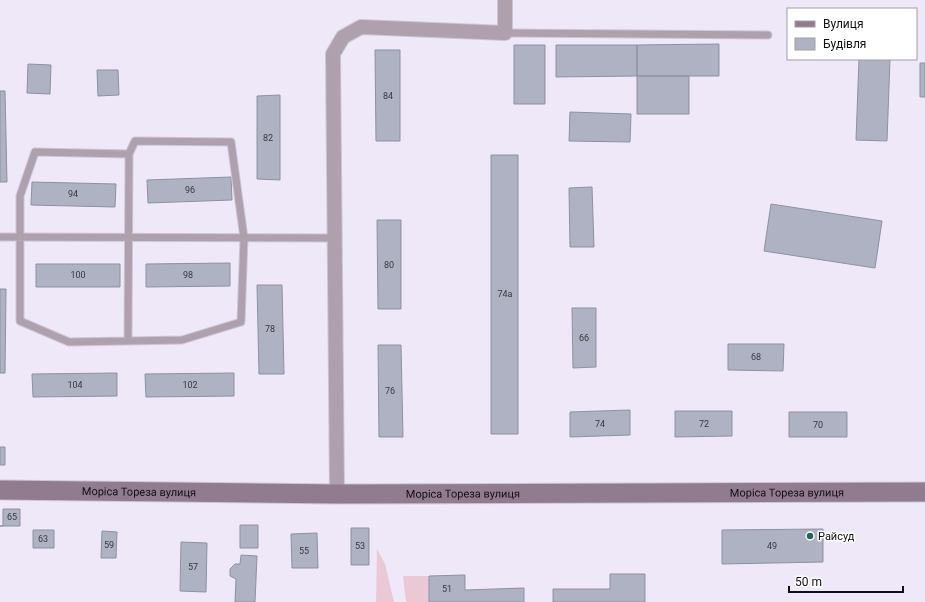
<svg xmlns="http://www.w3.org/2000/svg" width="925" height="602" font-family="Roboto,sans-serif">
<style>
.green{fill:#eac8d4}
.building{fill:#aeb2c2;stroke:#8e91a1}
.lines{fill:none;stroke-linecap:round;stroke-linejoin:round}
.lane-casing{stroke:#cbc5d5;stroke-width:9}
.street-casing{stroke:#cbc5d5;stroke-width:16}
.secondary-casing{stroke:#cbc5d5;stroke-width:21}
.lane{stroke:#aea0ad;stroke-width:7}
.street{stroke:#aea0ad;stroke-width:14}
.secondary{stroke:#907b8f;stroke-width:19}
.poi-dot{fill:#256553;stroke:#fff;stroke-width:1.5}
.labels{text-anchor:middle;dominant-baseline:central;stroke-width:3;stroke-linejoin:round;paint-order:stroke}
.number-label{font-size:9px;fill:#383840}
.street-label{font-size:11px;fill:#110f15;stroke:#fff}
.poi-label{font-size:11px;fill:#110f15;stroke:#fff;text-anchor:start}
</style>
<rect width="100%" height="100%" fill="#eee8f9"/>
<path class="green" d="M377 549 385 564 394 602H376Z
M403 576H429V602H406Z"/>
<path class="building" d="M719 44V76H637V45Z
M514 45H545V104H514Z
M556 45H637V76L556 77Z
M375 50H400V141H376Z
M859 59H890L887 141 856 140Z
M920 63H925V97H920Z
M28 64 51 65 50 94 27 93Z
M97 70H118L119 95 98 96Z
M637 76H689V114H637Z
M0 91H5L7 182H0Z
M280 95V180L257 179V96Z
M570 112 631 114 630 142 569 141Z
M491 155H518V434H491Z
M231 177 232 200 148 203 147 180Z
M32 182 116 184 115 207 31 205Z
M592 187 594 247H570L569 188Z
M771 204 882 221 875 268 764 251Z
M377 220H401V309H378Z
M230 263V286L146 287V264Z
M36 264H120V287H36Z
M257 285H282L284 374H259Z
M0 289H6L5 373H0Z
M572 308H596V367L573 368Z
M728 344H784L783 371 728 370Z
M378 345H401L403 437H379Z
M117 373V396L33 397 32 374Z
M234 373V396L146 397 145 374Z
M630 410V435L570 437V412Z
M675 411H732V436L675 437Z
M789 412H847V437H789Z
M0 447H5V465H0Z
M3 509H20V526H0H3Z
M240 525H258V548H240Z
M351 528H369V565H351Z
M823 529V562L722 564V530Z
M33 530H54V548H33Z
M102 531 117 532 116 558H101Z
M317 533 318 568H292L291 534Z
M181 542 207 543 206 592 180 591Z
M241 555 257 556 255 602H235L236 579 230 576V569L235 564H240Z
M610 574H645V602H553V589H610Z
M465 575V590L524 588V602H429V576Z"/>
<g class="lines">
<defs>
<path id="lane" d="M505 33 768 35
M135 141 231 142 244 238 241 322 182 340 69 342 20 321V196L35 152 129 154Z
M0 237 335 238
M128 341 129 154"/>
<path id="street" d="M337 494 333 54 343 37 361 27 505 33V0"/>
<g id="secondary">
<path id="s1" d="M0 490 337 494 925 492"/>
</g>
</defs>
<use href="#lane" class="lane-casing"/>
<use href="#street" class="street-casing"/>
<use href="#secondary" class="secondary-casing"/>
<use href="#lane" class="lane"/>
<use href="#street" class="street"/>
<use href="#secondary" class="secondary"/>
</g>
<circle class="poi-dot" cx="810" cy="536" r="4"/>
<g class="labels">
<g class="number-label">
<text x="388" y="96">84</text>
<text x="268" y="138">82</text>
<text x="190" y="190">96</text>
<text x="73" y="194">94</text>
<text x="389" y="265">80</text>
<text x="78" y="275">100</text>
<text x="188" y="275">98</text>
<text x="505" y="294">74а</text>
<text x="270" y="329">78</text>
<text x="584" y="338">66</text>
<text x="756" y="357">68</text>
<text x="75" y="385">104</text>
<text x="190" y="385">102</text>
<text x="390" y="391">76</text>
<text x="600" y="424">74</text>
<text x="704" y="424">72</text>
<text x="818" y="425">70</text>
<text x="12" y="517">65</text>
<text x="43" y="539">63</text>
<text x="109" y="545">59</text>
<text x="360" y="546">53</text>
<text x="772" y="546">49</text>
<text x="304" y="551">55</text>
<text x="193" y="567">57</text>
<text x="447" y="589">51</text>
</g>
<g class="street-label">
<text stroke="none"><textPath href="#s1" startOffset="139">Моріса Тореза вулиця</textPath></text>
<text stroke="none"><textPath href="#s1" startOffset="787">Моріса Тореза вулиця</textPath></text>
<text stroke="none"><textPath href="#s1" startOffset="463">Моріса Тореза вулиця</textPath></text>
</g>
<g class="poi-label">
<text x="818" y="536">Райсуд</text>
</g>
</g>
<rect x="787" y="8" width="130" height="52" fill="#ffffff" stroke="#a09fa1"/>
<rect x="795" y="21" width="20" height="6" fill="#907b8f" stroke="#a09fa1"/>
<text x="823" y="28" font-size="12" fill="#110f15">Вулиця</text>
<rect x="795" y="38" width="20" height="12" fill="#aeb2c2" stroke="#a09fa1"/>
<text x="823" y="48" font-size="12" fill="#110f15">Будівля</text>
<path d="M789 586v6h114v-6" fill="none" stroke="#110f15" stroke-width="2"/>
<text x="795" y="586" font-size="12" fill="#110f15" stroke="#ffffff" stroke-width="3" paint-order="stroke">50 m</text>
</svg>
